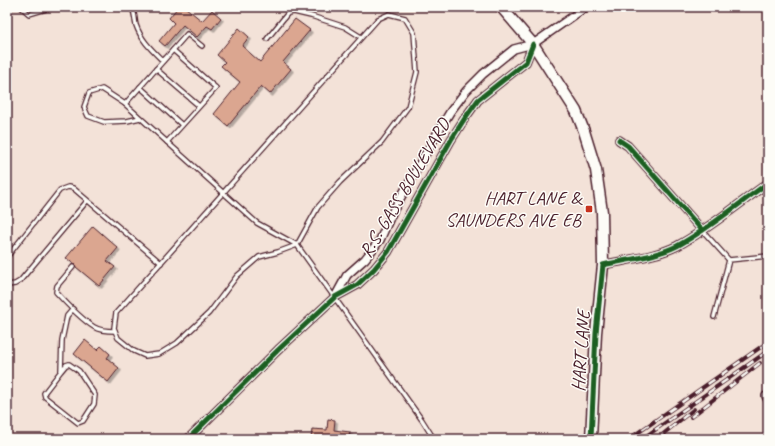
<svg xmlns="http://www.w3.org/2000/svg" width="775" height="446" font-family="Caveat,sans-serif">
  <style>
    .building { fill: #dba690; stroke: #4a1f2b; filter: url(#shadow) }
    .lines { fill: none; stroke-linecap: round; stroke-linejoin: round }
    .lane-casing { stroke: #4a1f2b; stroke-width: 6 }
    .street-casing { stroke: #4a1f2b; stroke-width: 10 }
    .secondary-casing { stroke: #4a1f2b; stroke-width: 13 }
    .lane { stroke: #fdfcf7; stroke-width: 3.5 }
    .street { stroke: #fdfcf7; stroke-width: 7 }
    .secondary { stroke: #fdfcf7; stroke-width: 10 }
    .rail-casing { stroke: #4a1f2b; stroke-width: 4 }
    .rail { stroke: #fdfcf7; stroke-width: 2.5; stroke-dasharray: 8; stroke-linecap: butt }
    .cycleway-casing { stroke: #fdfcf7; stroke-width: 8 }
    .cycleway { stroke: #1b5e20; stroke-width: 5 }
    .poi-dot { fill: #c8321e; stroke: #fdfcf7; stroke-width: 1.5 }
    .labels { text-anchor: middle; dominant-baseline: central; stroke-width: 3; stroke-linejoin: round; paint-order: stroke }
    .street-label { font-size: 19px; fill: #4a1f2b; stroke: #fdfcf7 }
    .poi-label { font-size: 19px; fill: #4a1f2b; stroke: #fdfcf7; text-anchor: end }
  </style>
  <defs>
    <filter id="shadow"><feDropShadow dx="2.5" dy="2.5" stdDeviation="0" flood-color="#0004"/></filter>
  </defs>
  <rect width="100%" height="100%" fill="#f3e2d8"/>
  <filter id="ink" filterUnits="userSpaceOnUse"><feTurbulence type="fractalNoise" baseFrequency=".025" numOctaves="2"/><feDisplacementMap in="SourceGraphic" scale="8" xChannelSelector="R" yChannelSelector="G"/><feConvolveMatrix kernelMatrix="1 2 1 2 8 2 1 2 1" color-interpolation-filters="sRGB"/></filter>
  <g filter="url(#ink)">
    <g class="building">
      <polygon points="178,7 185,7 202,21 212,10 221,18 212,29 207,26 197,37 183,25 165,46 159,41 174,23 169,18"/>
      <polygon points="295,19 310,30 283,62 291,69 270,94 261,86 228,126 214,114 240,82 221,66 225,62 217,55 239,28 249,37 242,46 260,62"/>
      <polygon points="93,226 118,248 107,261 115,267 99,286 76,267 75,265 66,258"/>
      <polygon points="85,340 97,350 101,346 110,354 107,358 119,368 108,382 74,354"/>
      <polygon points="328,419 335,420 334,430 350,432 349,439 311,439 312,429 327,430"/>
    </g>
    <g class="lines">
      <g class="lane-casing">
        <g id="lane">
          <polyline points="21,7 29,14 53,7"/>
          <path d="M131 7C136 14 134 18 136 25 141 40 152 50 163 61L164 59"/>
          <polygon points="389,14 405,18 414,33 417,72 408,107 382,142 340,182 318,207 297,245 278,252 259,257 237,276 209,313 177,343 159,354 145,356 134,351 118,338 114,328 116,313 378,19"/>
          <polyline points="267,39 288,13 294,12 311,16 345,27 361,37"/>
          <polygon points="173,50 216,88 167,142 125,104"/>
          <polyline points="173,50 187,34 202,46"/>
          <polyline points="156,69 199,106"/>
          <polyline points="140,87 182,125"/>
          <polyline points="125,104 102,89 89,93 84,107 88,116 104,122 127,121 140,118"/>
          <polyline points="167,142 257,223 297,245 422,420 434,439"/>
          <polyline points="702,230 729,260"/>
          <polyline points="7,257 60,190 68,187 73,188 161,263"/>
          <polyline points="729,260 768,256"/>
          <path d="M73 267 57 286 56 292C66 303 81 319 94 327 100 331 108 331 115 331"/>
          <polyline points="7,284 8,285 15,284 20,281 87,201"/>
          <polyline points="714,317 729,260"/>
          <polyline points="61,371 66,365 69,364 79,371 95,395 94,404 83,421 78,423 45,397 44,393 61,371 62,340 67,316 73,309"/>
        </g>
      </g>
      <g class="street-casing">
        <g id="street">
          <polyline points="619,140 628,146 702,230"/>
          <path d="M603 265C628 259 655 257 677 246 709 229 738 204 768 183"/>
          <polyline points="335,297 347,275 365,259 380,240 393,211 438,132 450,112 466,91 483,74 514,49 533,44 586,7"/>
          <polyline points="766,396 768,400"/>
          <polyline points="188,439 278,350 335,297 357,285 374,269 388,252 451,140 465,118 478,100 526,62 533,44"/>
        </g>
      </g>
      <g class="secondary-casing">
        <polyline id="secondary" points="501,7 533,44 576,111 584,131 596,170 602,212 603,265 596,333 591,439"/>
      </g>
      <use href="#lane" class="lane"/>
      <use href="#street" class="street"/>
      <use href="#secondary" class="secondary"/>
      <g class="rail-casing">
        <g id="rail">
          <polyline points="691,417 760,363"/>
          <polyline points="629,439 768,342"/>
          <polyline points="642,439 768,351"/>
          <polyline points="657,439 694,409"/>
        </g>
      </g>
      <use href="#rail" class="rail"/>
      <g class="cycleway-casing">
        <g id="cycleway">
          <polyline points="619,140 628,146 702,230"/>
          <polyline points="188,439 278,350 335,297 357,285 374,269 388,252 451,140 465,118 478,100 526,62 533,44"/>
          <path d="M591 439 596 333 603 265C628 259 655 257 677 246 709 229 738 204 768 183"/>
        </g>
      </g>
      <use href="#cycleway" class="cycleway"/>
    </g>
  </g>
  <rect class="poi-dot" x="585" y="205" width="8" height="8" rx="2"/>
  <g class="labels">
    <g class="street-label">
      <text transform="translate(405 188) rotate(-59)">R.S. GASS BOULEVARD</text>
      <text transform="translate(581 351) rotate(-86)">HART LANE</text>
    </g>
    <g class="poi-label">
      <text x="581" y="198">HART LANE &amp;<tspan x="581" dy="22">SAUNDERS AVE EB</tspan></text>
    </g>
  </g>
  <rect width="775" height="446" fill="none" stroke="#fdfcf7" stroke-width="24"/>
  <rect x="12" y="12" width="751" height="422" fill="none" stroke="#4a1f2b" stroke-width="1.5" filter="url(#ink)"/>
</svg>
